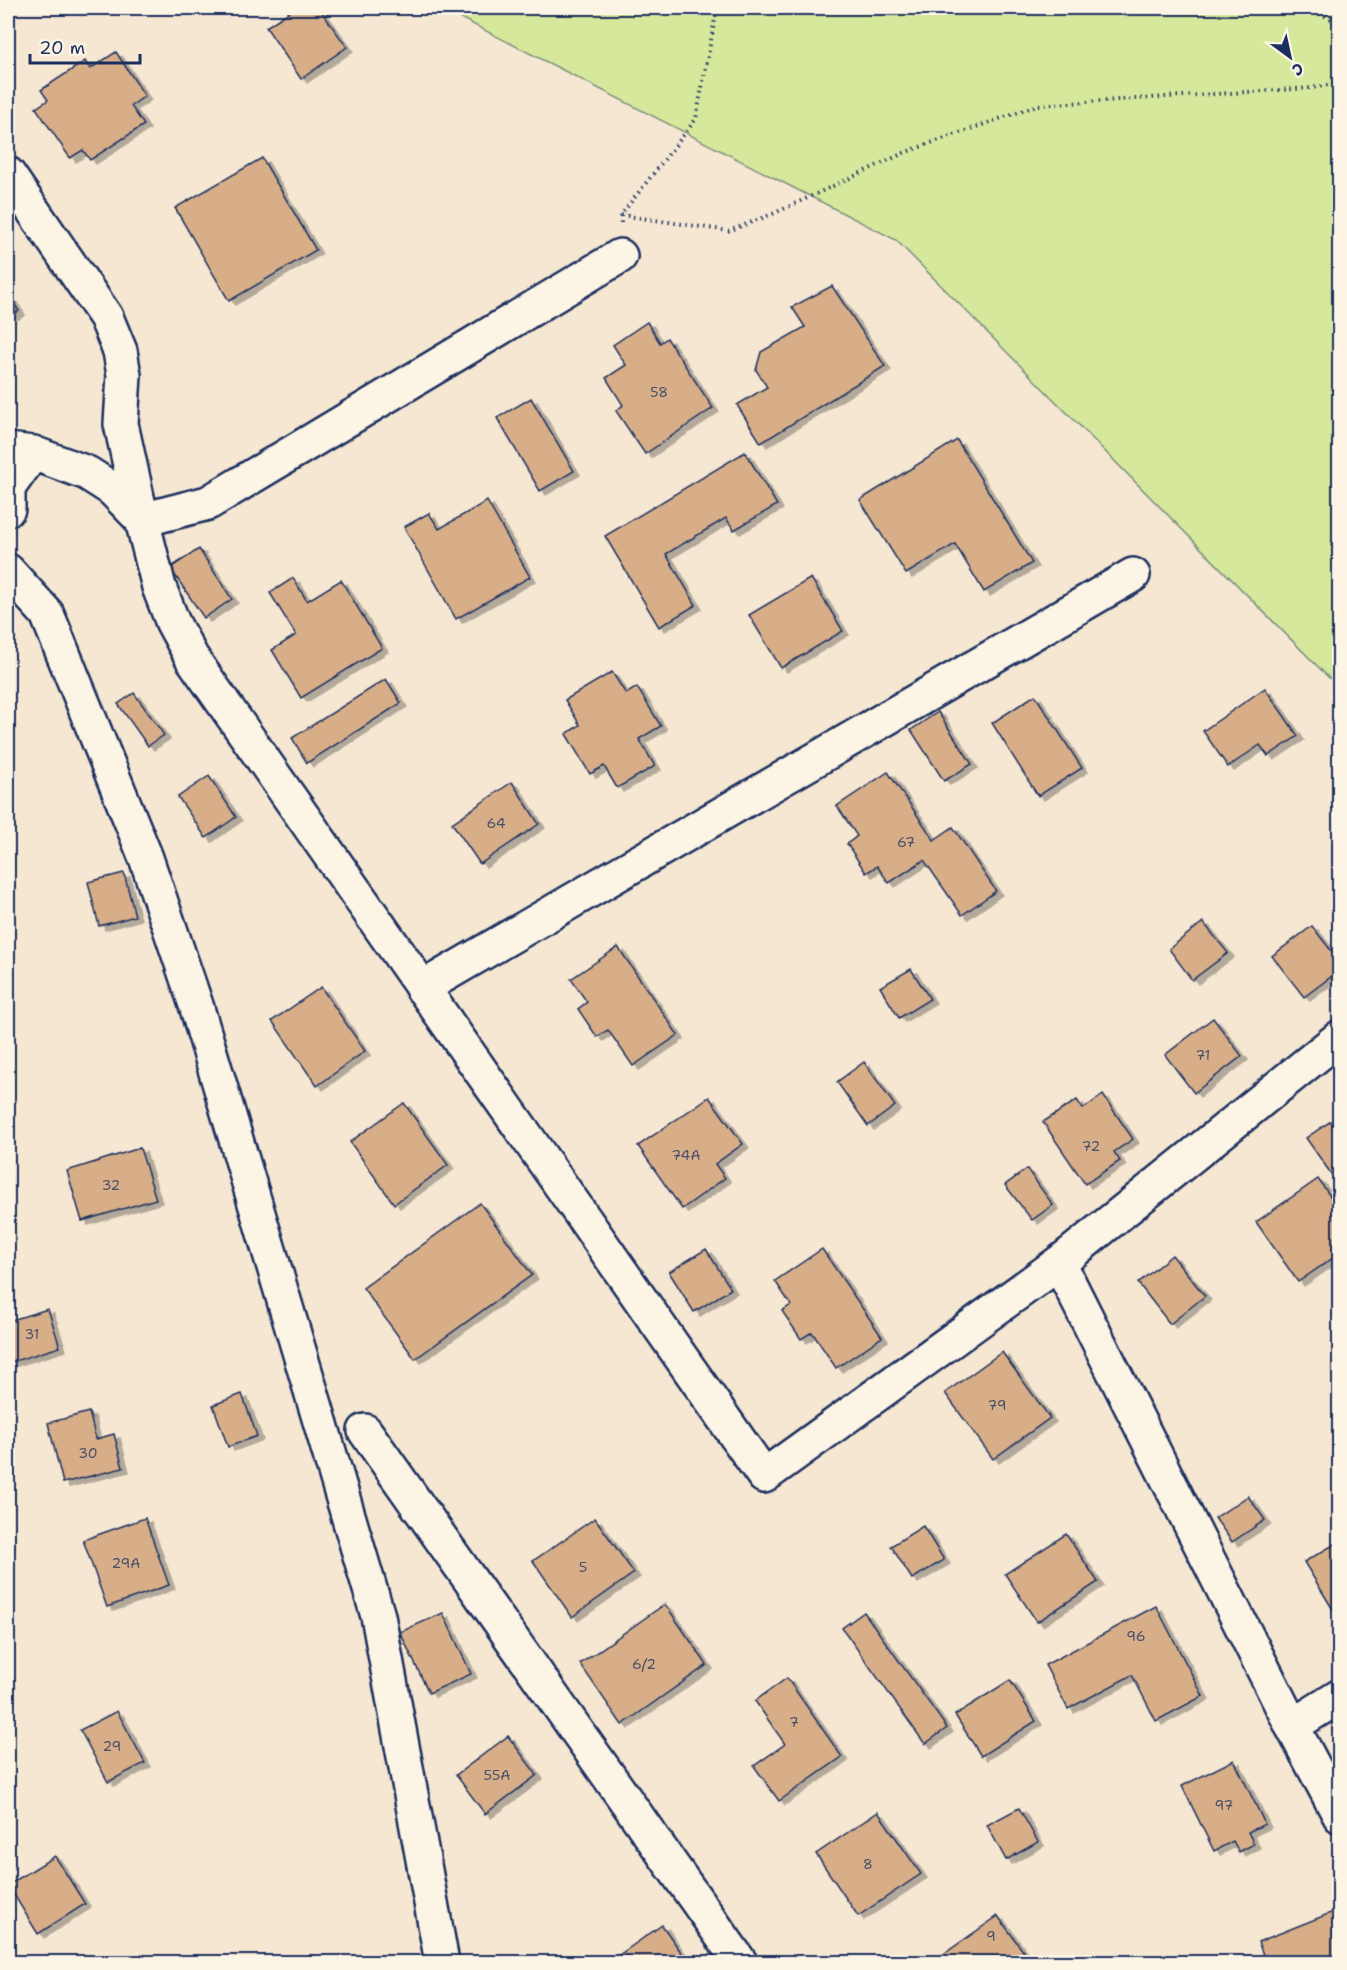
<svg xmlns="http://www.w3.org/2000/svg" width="1347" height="1970" font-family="'Shantell Sans',sans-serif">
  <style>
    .green { fill: #d6e89c; stroke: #788c7d; stroke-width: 1.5 }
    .building { fill: #d7ae88; stroke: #1b2f5e; stroke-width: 1.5; filter: url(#shadow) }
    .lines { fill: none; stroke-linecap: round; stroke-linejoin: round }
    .minor-casing { stroke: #1b2f5e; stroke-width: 38 }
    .path { stroke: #1b2f5e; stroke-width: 4; stroke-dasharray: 1.5 4.5; stroke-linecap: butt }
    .minor { stroke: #fcf5e5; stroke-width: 33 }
    .labels { text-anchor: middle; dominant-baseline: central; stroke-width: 4.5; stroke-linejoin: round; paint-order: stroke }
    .number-label { font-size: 14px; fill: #4a4f68 }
  </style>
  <defs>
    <filter id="shadow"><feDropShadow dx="6" dy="4" stdDeviation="0" flood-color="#0004"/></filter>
  </defs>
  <rect width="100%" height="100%" fill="#f5e7d2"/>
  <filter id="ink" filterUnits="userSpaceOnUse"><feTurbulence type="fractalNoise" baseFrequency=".0167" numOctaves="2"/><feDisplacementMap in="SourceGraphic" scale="12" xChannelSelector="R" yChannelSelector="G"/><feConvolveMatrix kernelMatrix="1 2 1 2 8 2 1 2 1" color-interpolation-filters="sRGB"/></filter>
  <g filter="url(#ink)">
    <polygon class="green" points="441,8 1339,8 1339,688 896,240"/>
    <g class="building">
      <polygon points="295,8 319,8 347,47 301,79 266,27"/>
      <polygon points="116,52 145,96 131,106 144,125 90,160 83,150 70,158 36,108 48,100 41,90 85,61 90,69"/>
      <polygon points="262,158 316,250 229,301 175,208"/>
      <polygon points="832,286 885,366 761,443 737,405 767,387 756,370 761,352 805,327 792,307"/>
      <polygon points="8,294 19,311 8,318"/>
      <polygon points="647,322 660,343 667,338 713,408 645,454 616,411 623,405 606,378 626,365 613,345"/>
      <polygon points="531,398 574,471 540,491 497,418"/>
      <polygon points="957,440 1032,563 984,592 955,544 906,574 860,500"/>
      <polygon points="745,452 777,505 734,530 726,518 666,554 696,605 659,627 605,536"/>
      <polygon points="487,501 530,577 456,619 404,527 429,513 439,529"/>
      <polygon points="199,549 232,599 204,618 170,568"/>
      <polygon points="293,578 307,601 341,580 382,648 301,698 272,650 296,635 270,593"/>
      <polygon points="811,578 843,631 781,668 749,615"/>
      <polygon points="612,672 626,694 637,687 661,726 639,739 655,766 617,788 604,766 590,774 566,734 580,725 565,700"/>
      <polygon points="386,679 401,703 307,763 292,738"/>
      <polygon points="1265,688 1298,736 1268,756 1260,745 1228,767 1203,731"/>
      <polygon points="134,693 164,735 148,746 118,704"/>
      <polygon points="1035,695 1082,768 1038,796 992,723"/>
      <polygon points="938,712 972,764 944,781 911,730"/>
      <polygon points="888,772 934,840 953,827 996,891 962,915 924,860 889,883 877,866 866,873 847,844 857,836 837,806"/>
      <polygon points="209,776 236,817 206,838 178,797"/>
      <polygon points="512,782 539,824 480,864 452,823"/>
      <polygon points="124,873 135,916 99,926 88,882"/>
      <polygon points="1203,922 1228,953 1192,980 1169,949"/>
      <polygon points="1312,926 1340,962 1340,970 1304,997 1272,956"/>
      <polygon points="618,947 678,1035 633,1066 608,1030 597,1037 578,1009 587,1002 571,979"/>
      <polygon points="911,969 930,999 899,1018 880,987"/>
      <polygon points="321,987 365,1051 317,1086 272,1021"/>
      <polygon points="1213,1018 1242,1056 1194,1093 1165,1055"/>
      <polygon points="864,1062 895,1106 868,1126 837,1082"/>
      <polygon points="1103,1095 1133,1139 1114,1152 1120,1161 1085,1184 1043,1122 1077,1100 1083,1109"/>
      <polygon points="709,1097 743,1144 715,1164 725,1178 682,1209 638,1146"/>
      <polygon points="404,1103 448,1165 394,1204 350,1142"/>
      <polygon points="1340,1115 1340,1175 1334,1178 1306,1138"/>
      <polygon points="140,1148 156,1199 82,1221 67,1171"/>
      <polygon points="1027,1169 1053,1205 1032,1220 1005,1185"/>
      <polygon points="1318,1179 1340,1210 1340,1253 1298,1282 1256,1222"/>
      <polygon points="480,1203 532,1275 415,1359 363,1288"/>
      <polygon points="706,1249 731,1289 694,1312 669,1272"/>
      <polygon points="822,1249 882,1337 836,1368 812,1332 801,1339 782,1311 791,1305 775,1281"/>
      <polygon points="1172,1255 1205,1296 1170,1324 1138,1283"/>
      <polygon points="48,1309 60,1347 8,1363 8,1321"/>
      <polygon points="1002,1352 1050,1418 993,1459 945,1393"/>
      <polygon points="242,1394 257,1436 228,1447 213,1405"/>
      <polygon points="89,1412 96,1439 114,1434 123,1468 63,1483 48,1423"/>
      <polygon points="1248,1496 1265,1520 1232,1542 1215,1518"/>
      <polygon points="145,1518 169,1585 107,1607 83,1540"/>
      <polygon points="595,1518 634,1573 572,1617 533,1561"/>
      <polygon points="923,1526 944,1560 912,1579 891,1546"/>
      <polygon points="1066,1534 1098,1582 1037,1622 1005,1574"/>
      <polygon points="1340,1541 1340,1621 1304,1562"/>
      <polygon points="665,1604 707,1665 622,1725 580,1664"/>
      <polygon points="1156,1606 1203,1696 1156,1721 1132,1675 1068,1709 1045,1665"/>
      <polygon points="864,1612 947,1728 925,1744 842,1628"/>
      <polygon points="443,1613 471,1674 429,1693 400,1632"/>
      <polygon points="787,1678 842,1757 779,1801 754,1766 785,1744 755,1701"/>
      <polygon points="1010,1680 1036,1721 981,1756 955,1715"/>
      <polygon points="117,1711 145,1763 108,1782 80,1730"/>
      <polygon points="508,1736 537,1775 485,1814 456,1775"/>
      <polygon points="1234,1760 1265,1824 1248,1832 1254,1844 1239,1852 1233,1841 1214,1851 1182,1786"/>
      <polygon points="1019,1808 1038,1842 1006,1860 987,1825"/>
      <polygon points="878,1812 921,1874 858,1916 816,1854"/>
      <polygon points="55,1856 85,1904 38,1934 8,1885"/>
      <polygon points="1338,1910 1340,1962 1266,1962 1258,1942"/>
      <polygon points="998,1916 1028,1958 1022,1962 946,1962 941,1956"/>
      <polygon points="662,1925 688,1962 609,1962"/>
    </g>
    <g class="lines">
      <g class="minor-casing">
        <g id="minor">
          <polyline points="8,174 106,317 120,351 124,375 121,424 142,520 208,503 620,256"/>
          <polyline points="8,450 33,453 87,473 112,489 142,520 159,587 173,623 192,658 764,1476 1059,1263 1340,1037"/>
          <polyline points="8,509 8,488 33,453"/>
          <polyline points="8,571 47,614 146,858 196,1005 378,1616 442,1962"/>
          <polyline points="422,988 1133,575"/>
          <polyline points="1059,1263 1292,1726 1340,1816"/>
          <polyline points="365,1431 740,1962"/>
          <polyline points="1292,1726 1340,1696"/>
        </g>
      </g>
      <g class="path">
        <polyline points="1308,8 1340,23"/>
        <polyline points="621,215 729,231 775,213 906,152 1038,105 1311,88 1340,83"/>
        <polyline points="621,223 621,215 696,119 717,8"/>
      </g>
      <use href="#minor" class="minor"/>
    </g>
  </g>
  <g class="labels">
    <g class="number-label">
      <text x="659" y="392">58</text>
      <text x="496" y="823">64</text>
      <text x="906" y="842">67</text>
      <text x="1203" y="1055">71</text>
      <text x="1091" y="1146">72</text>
      <text x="686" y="1155">74А</text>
      <text x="111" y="1185">32</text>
      <text x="32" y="1334">31</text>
      <text x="997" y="1405">79</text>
      <text x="88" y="1453">30</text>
      <text x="126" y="1563">29А</text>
      <text x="583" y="1567">5</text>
      <text x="1136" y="1636">96</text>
      <text x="644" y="1664">6/2</text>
      <text x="794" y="1722">7</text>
      <text x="112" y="1746">29</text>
      <text x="497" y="1775">55А</text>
      <text x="1224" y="1805">97</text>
      <text x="868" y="1864">8</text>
      <text x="991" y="1936">9</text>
    </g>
  </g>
  <rect width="1347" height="1970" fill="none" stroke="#fcf5e5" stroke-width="30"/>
  <rect x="15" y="15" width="1317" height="1940" fill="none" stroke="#1b2f5e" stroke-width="2" filter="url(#ink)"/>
  <g transform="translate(1290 57) rotate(147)" stroke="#fcf5e5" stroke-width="4.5" paint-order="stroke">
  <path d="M0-4.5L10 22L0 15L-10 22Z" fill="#1b2f5e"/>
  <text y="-9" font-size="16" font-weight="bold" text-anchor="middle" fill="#1b2f5e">С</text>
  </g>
  <path d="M30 54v9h110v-9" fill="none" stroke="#1b2f5e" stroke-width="3"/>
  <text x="39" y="54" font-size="18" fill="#1b2f5e" stroke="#fcf5e5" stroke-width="4.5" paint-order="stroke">20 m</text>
</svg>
